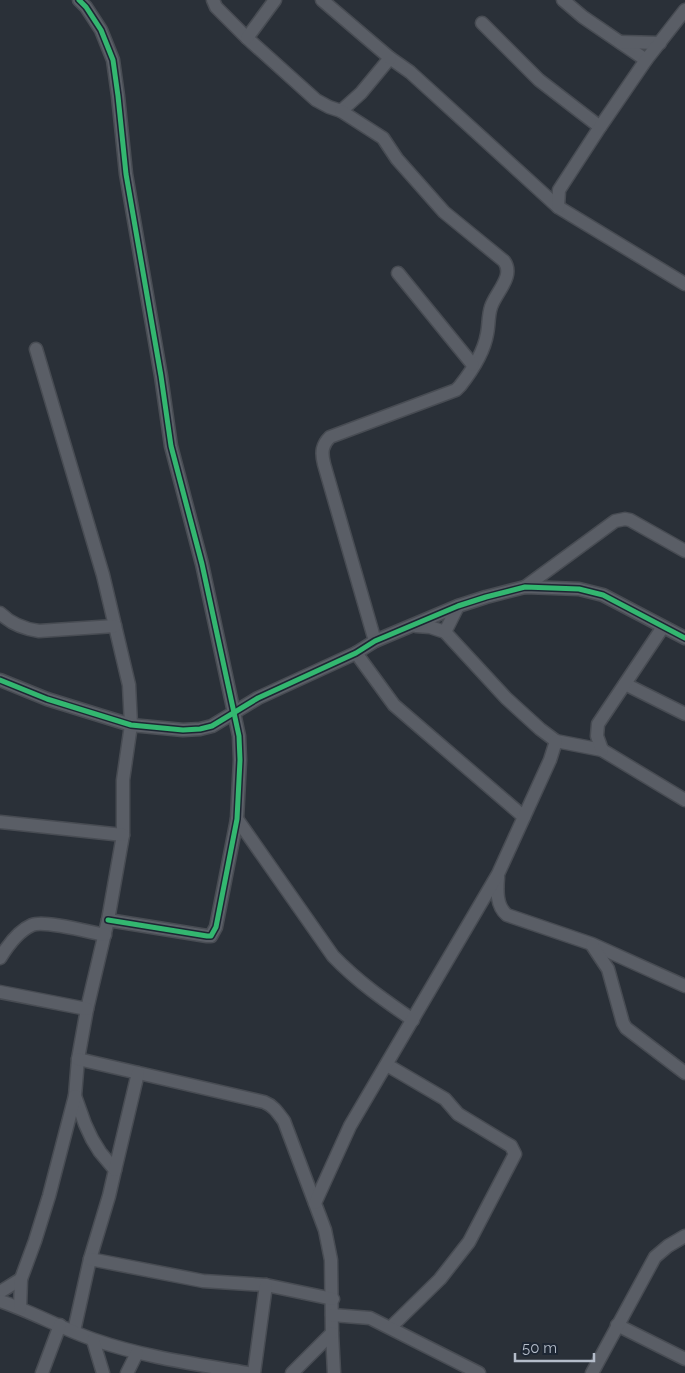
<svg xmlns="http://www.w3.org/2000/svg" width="685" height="1373" font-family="Raleway,sans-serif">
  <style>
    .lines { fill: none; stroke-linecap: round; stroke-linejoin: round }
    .minor-casing { stroke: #484c53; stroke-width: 15 }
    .minor { stroke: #5a5e66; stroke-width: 12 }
    .cycleway-casing { stroke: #1d2633; stroke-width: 8 }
    .cycleway { stroke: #33b770; stroke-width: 5 }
  </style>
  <rect width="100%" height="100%" fill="#2a3038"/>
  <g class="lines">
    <g class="minor-casing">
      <g id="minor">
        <polyline points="79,0 86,7 101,30 113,60 118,96 126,174 161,376 171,446 202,564 239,736 240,760 237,819 216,927 211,936 207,936 108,920"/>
        <polyline points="213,0 216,7 247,38 316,100 329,107 341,111 361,93 390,58 410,72 558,207 685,284"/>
        <polyline points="322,0 390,58"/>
        <polyline points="563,0 583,17 646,60"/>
        <polyline points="482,23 539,80 600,127"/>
        <polyline points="247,38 275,0"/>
        <polyline points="620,42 660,43"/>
        <path d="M341 111 383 138 397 159 444 212 504 261C515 276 496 292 491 307 488 316 489 325 487 334 484 352 471 372 460 386L456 390 330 437C322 445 321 452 324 464L375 641"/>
        <polyline points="558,207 559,190 600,127 646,60 685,10"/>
        <polyline points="398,273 473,365"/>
        <polyline points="36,349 103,575 129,685 131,725 123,780 123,835 108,920 87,1009 78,1059 75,1096 85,1124 92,1139 100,1152 115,1170 109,1196 90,1259 74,1331"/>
        <polyline points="525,587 615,521 625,519 630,520 685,551"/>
        <path d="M0 613C11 624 24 629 39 631L115 626"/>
        <polyline points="416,626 430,627 445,632 506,698 540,729 556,741 602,750 685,800"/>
        <polyline points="445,632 458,606"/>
        <polyline points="356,653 394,705 524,817"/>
        <polyline points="0,680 47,699 131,725 183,730 200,729 212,726 258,698 356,653 375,641 458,606 486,597 525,587 579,589 603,595 685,638"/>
        <polyline points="625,684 685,714"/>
        <polyline points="602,750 597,736 598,724 663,627"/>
        <path d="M237 819 333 956C358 982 384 1000 413 1020"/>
        <polyline points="0,822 123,835"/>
        <path d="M498 877C497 890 496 906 507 915L592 944 685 986"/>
        <polyline points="592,945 608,969 623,1023 626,1028 685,1073"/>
        <path d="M0 958C8 945 18 931 32 925 45 920 89 932 105 935"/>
        <polyline points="0,992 87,1009"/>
        <path d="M78 1059 264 1102C274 1106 278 1113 284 1121L325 1230 331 1260 332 1333 334 1373"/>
        <polyline points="387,1065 445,1099 458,1114 511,1146 515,1154 469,1242 440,1279 391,1327"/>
        <polyline points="115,1170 138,1073"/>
        <polyline points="315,1203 350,1126 498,874 550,760 556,741"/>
        <polyline points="90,1259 203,1281 266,1285 333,1299"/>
        <polyline points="0,1292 21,1279"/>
        <path d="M0 1301C33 1312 62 1329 95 1340 144 1357 196 1364 247 1373"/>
        <polyline points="20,1308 21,1279 35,1241 49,1196 75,1096"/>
        <polyline points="332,1315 370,1318 479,1373"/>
        <polyline points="617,1325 685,1359"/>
        <polyline points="93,1340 103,1373"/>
        <polyline points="42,1373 60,1325"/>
        <polyline points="127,1373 137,1353"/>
        <polyline points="254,1373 266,1285"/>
        <polyline points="292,1373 332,1333"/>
        <polyline points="592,1373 655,1257 668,1246 685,1236"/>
      </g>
    </g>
    <use href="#minor" class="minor"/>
    <g class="cycleway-casing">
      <g id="cycleway">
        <polyline points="79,0 86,7 101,30 113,60 118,96 126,174 161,376 171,446 202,564 239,736 240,760 237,819 216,927 211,936 207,936 108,920"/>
        <polyline points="0,680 47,699 131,725 183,730 200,729 212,726 258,698 356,653 375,641 458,606 486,597 525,587 579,589 603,595 685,638"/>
      </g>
    </g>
    <use href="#cycleway" class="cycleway"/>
  </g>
  <path d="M515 1353v8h79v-8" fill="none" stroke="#b4bcc9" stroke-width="2.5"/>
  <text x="522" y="1353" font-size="15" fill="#b4bcc9" stroke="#1d2633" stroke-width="4" paint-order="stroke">50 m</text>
</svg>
